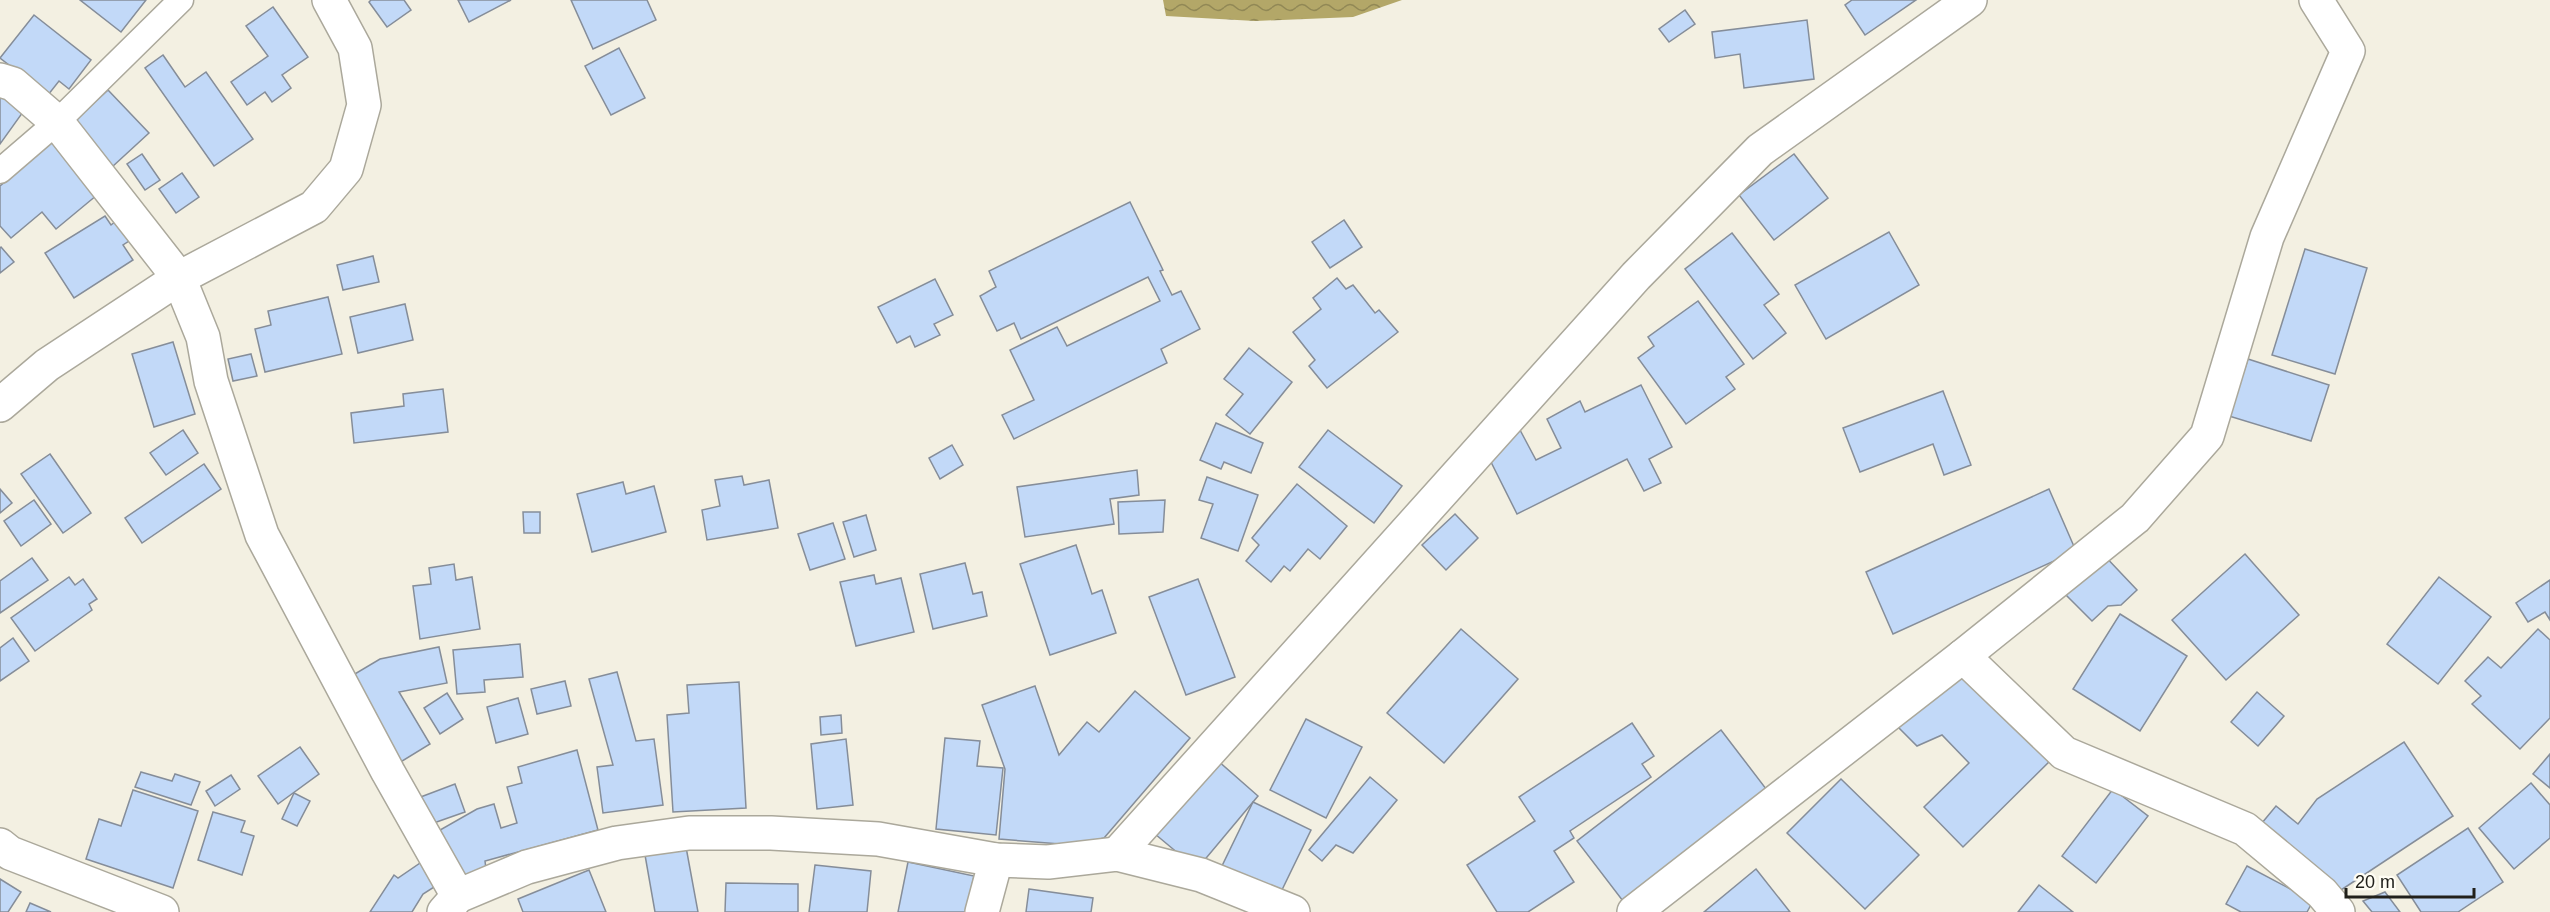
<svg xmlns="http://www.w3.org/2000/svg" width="2550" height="912" font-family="Arial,sans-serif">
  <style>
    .water { fill: url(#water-waves) }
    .building { fill: #c2d9f8; stroke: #858d99; stroke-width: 1.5 }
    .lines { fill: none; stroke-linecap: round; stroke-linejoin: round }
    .lane-casing { stroke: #aba89b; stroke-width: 27 }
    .street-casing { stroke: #aba89b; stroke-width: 36 }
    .lane { stroke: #fff; stroke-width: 24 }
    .street { stroke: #fff; stroke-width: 33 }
  </style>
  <defs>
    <pattern id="water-waves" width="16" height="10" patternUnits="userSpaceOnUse" patternTransform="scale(1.5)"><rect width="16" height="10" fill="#b3a768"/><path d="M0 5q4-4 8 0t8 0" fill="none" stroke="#918855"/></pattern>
  </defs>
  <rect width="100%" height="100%" fill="#f3f0e2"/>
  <polygon class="water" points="1163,0 1402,0 1353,17 1255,21 1166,16"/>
  <g class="building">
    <polygon points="80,0 146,0 121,32"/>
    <polygon points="371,0 404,0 411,10 387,27 369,2"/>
    <polygon points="458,0 511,0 469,22"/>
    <polygon points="571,0 647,0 656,20 593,49"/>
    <polygon points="1852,0 1916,0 1865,35 1845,5"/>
    <polygon points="273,7 308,57 282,75 291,88 272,102 265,92 247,105 231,82 268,56 246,26"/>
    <polygon points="1685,10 1695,24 1669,42 1659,29"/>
    <polygon points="34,15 91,60 69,89 59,81 48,95 0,58"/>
    <polygon points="1807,20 1814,79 1744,88 1740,54 1715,58 1712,32"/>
    <polygon points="619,48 645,98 611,115 585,66"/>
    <polygon points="163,55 185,87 206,72 253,139 214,166 145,68"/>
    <polygon points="108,90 149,133 112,167 71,124"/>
    <polygon points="0,95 23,112 0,144"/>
    <polygon points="52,142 97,195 56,229 42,212 11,238 0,226 0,186"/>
    <polygon points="142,154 160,180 145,190 127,164"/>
    <polygon points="1794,154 1828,198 1774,240 1739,195"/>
    <polygon points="182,173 199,197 176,213 159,189"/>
    <polygon points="1130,202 1163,270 1160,271 1172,295 1181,291 1200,329 1161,349 1167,363 1014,439 1002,415 1034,400 1010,350 1057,327 1067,346 1160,301 1148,277 1021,339 1014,323 997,331 980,296 996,287 989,271"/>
    <polygon points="105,216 111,225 116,221 129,241 123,245 133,260 74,298 45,253"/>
    <polygon points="1344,220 1362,247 1330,268 1312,242"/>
    <polygon points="1889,232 1919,285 1826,339 1795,285"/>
    <polygon points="1732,233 1779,294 1764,305 1786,333 1753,359 1685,269"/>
    <polygon points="1,247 14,262 0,273 0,248"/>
    <polygon points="2305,249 2367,268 2335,374 2272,355"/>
    <polygon points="373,256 379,282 343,290 337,265"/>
    <polygon points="1337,278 1346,289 1353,285 1375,313 1379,310 1398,332 1327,388 1309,366 1315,360 1293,332 1321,309 1313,298"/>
    <polygon points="935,279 953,315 934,324 940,335 915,347 910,336 897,343 878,307"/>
    <polygon points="328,297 342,354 265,372 255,329 271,325 268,311"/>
    <polygon points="1698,301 1744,364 1726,377 1735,389 1686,424 1638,358 1654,346 1648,337"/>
    <polygon points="405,304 413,340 358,353 350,317"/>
    <polygon points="173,342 195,414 154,427 132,354"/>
    <polygon points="1249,348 1292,382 1250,434 1226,415 1243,394 1224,379"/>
    <polygon points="251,354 257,376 233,381 228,359"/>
    <polygon points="2248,359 2329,385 2311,441 2229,416"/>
    <polygon points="1641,385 1672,447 1649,459 1661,483 1644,491 1627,459 1517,514 1484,448 1520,430 1536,460 1561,448 1547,419 1580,401 1585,412"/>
    <polygon points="443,389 448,432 354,443 351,413 404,406 403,394"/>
    <polygon points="1943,391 1971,465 1944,475 1933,444 1860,472 1843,428"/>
    <polygon points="1216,423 1263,443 1251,473 1224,462 1221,469 1200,460"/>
    <polygon points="183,430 198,453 166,475 150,453"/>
    <polygon points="1328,430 1402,486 1374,523 1299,467"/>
    <polygon points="952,445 963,465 940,479 929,458"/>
    <polygon points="50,454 91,513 63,533 21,474"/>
    <polygon points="204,464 221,489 142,543 125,518"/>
    <polygon points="1137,470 1139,495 1110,499 1114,524 1025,537 1017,487"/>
    <polygon points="742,476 744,485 769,480 778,528 707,540 702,510 720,506 715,480"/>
    <polygon points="1207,477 1258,495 1238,551 1201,538 1213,504 1199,500"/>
    <polygon points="623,482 626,494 654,486 666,532 592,552 577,494"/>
    <polygon points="1297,484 1347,526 1320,559 1308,549 1290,571 1284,566 1271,582 1246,561 1259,545 1252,538"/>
    <polygon points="0,489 12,503 0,513"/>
    <polygon points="2049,489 2076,551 1893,634 1866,572"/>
    <polygon points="34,500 51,524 21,546 4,521"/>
    <polygon points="1165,500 1163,532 1119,534 1118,502"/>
    <polygon points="523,512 540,512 540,533 524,533"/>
    <polygon points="1455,514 1478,538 1446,570 1422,545"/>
    <polygon points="866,515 876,550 854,557 843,522"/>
    <polygon points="833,523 845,559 810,570 798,534"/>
    <polygon points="1076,545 1092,594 1102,590 1116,633 1050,655 1020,564"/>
    <polygon points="2101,552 2137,590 2121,605 2108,606 2092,621 2061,590"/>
    <polygon points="2245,554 2299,615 2226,680 2172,620"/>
    <polygon points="32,558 48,580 0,613 0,581"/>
    <polygon points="965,563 973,594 982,592 987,616 933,629 920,574"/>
    <polygon points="454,564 456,580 472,577 480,629 420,639 413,586 431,584 429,568"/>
    <polygon points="874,575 876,584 901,578 914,632 856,646 840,582"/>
    <polygon points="69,577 75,585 83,579 97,599 89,604 92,610 35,651 11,618"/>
    <polygon points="2439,577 2491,617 2438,684 2387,644"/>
    <polygon points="1198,579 1235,677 1186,695 1149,597"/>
    <polygon points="2550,580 2550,620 2545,612 2528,622 2516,603"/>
    <polygon points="2120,614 2187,656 2140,731 2073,689"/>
    <polygon points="1461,629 1518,679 1444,763 1387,713"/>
    <polygon points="2538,629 2550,640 2550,718 2520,749 2472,704 2481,696 2465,681 2488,657 2501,668"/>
    <polygon points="13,638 29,661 0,681 0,648"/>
    <polygon points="520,644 523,677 484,680 485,692 457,694 453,650"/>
    <polygon points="439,647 447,683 399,692 430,744 399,763 348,678 380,659"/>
    <polygon points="1955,666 2056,755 1963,847 1924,807 1969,763 1942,735 1917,746 1895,724"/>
    <polygon points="617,672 636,741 654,739 663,805 603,813 597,767 613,765 589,679"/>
    <polygon points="565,681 571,706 537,714 531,689"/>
    <polygon points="739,682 746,808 673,812 667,715 689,713 687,685"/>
    <polygon points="1035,686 1059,755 1087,722 1099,732 1135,691 1190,738 1104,838 1073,845 999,839 1005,769 982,705"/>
    <polygon points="2257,692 2284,716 2258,746 2231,722"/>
    <polygon points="447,693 463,719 440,734 424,708"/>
    <polygon points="518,698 528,734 496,743 487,707"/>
    <polygon points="841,715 842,733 821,735 820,717"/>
    <polygon points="1306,719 1362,747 1326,818 1270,790"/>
    <polygon points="1632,723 1654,756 1642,764 1651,777 1570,831 1574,838 1554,851 1574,882 1528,912 1497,912 1467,865 1535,821 1519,797"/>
    <polygon points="1721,730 1770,794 1626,905 1577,841"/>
    <polygon points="945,738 980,741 977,766 1003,768 996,835 936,829"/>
    <polygon points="846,739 853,805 817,809 811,744"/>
    <polygon points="2404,742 2453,816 2338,892 2257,829 2276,806 2298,824 2317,799"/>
    <polygon points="300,747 319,774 278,804 258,776"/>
    <polygon points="577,750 598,830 485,861 486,869 457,877 433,834 477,809 494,804 501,828 517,823 507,787 522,783 518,767"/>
    <polygon points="2550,754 2550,788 2533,774"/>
    <polygon points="1217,760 1258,796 1197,869 1155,834"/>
    <polygon points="141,772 172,781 175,774 200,782 191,805 135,787"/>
    <polygon points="231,775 240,789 215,806 206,791"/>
    <polygon points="1370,777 1397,800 1353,853 1336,845 1322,861 1309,850"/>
    <polygon points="1841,779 1919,855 1865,909 1787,833"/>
    <polygon points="2531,783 2550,805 2550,838 2514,869 2479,828"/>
    <polygon points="455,784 465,812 428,825 418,798"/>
    <polygon points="2113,789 2148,816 2096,883 2062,856"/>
    <polygon points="133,790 198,811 173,888 86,859 99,819 121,826"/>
    <polygon points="294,793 310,801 297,826 282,819"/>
    <polygon points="1253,802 1311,830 1279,896 1221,868"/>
    <polygon points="213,812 245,821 241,832 254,836 242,875 198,860"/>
    <polygon points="2468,828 2503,882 2458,912 2421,912 2397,875"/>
    <polygon points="686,847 698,912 655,912 645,855"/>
    <polygon points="426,859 442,882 423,894 412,912 370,912 394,875 398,878"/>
    <polygon points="908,862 974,876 966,912 898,912"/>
    <polygon points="815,865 871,871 867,912 809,912"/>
    <polygon points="2247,866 2313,901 2307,912 2241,912 2226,904"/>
    <polygon points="1756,869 1790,912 1704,912"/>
    <polygon points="589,870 606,912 523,912 518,899"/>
    <polygon points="0,879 21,892 8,912 0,912"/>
    <polygon points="726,883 798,884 798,912 725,912"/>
    <polygon points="2039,885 2073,912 2018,912"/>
    <polygon points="1029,889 1093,898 1091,912 1026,912"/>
    <polygon points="2385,892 2400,912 2372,912 2363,901"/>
    <polygon points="30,903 51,912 26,912"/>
  </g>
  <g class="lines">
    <g class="lane-casing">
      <polyline id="lane" points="0,171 57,122 181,0"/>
    </g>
    <g class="street-casing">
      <g id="street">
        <polyline points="0,80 13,84 57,122 179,278 203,337 211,381 262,535 388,772 458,896"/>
        <polyline points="0,405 47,365 179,278 314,207 346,169 364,105 355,48 329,0"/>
        <polyline points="1963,656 2064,753 2245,829 2322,893 2338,912"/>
        <polyline points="0,845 10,853 162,912"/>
        <polyline points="1117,854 1636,276 1760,150 1970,0"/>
        <polyline points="444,912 458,896 527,867 617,843 689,833 771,833 878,839 996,860 1048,862 1117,854 1201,875 1293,912"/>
        <polyline points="982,912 996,860"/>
        <polyline points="1634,912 1963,656 2135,518 2207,436 2267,237 2348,51 2316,0"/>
      </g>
    </g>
    <use href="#lane" class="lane"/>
    <use href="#street" class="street"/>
  </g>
  <path d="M2346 888v9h128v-9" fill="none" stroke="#21201b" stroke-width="3"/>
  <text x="2355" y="888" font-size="18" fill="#21201b" stroke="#fffdf4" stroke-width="4.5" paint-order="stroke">20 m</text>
</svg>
